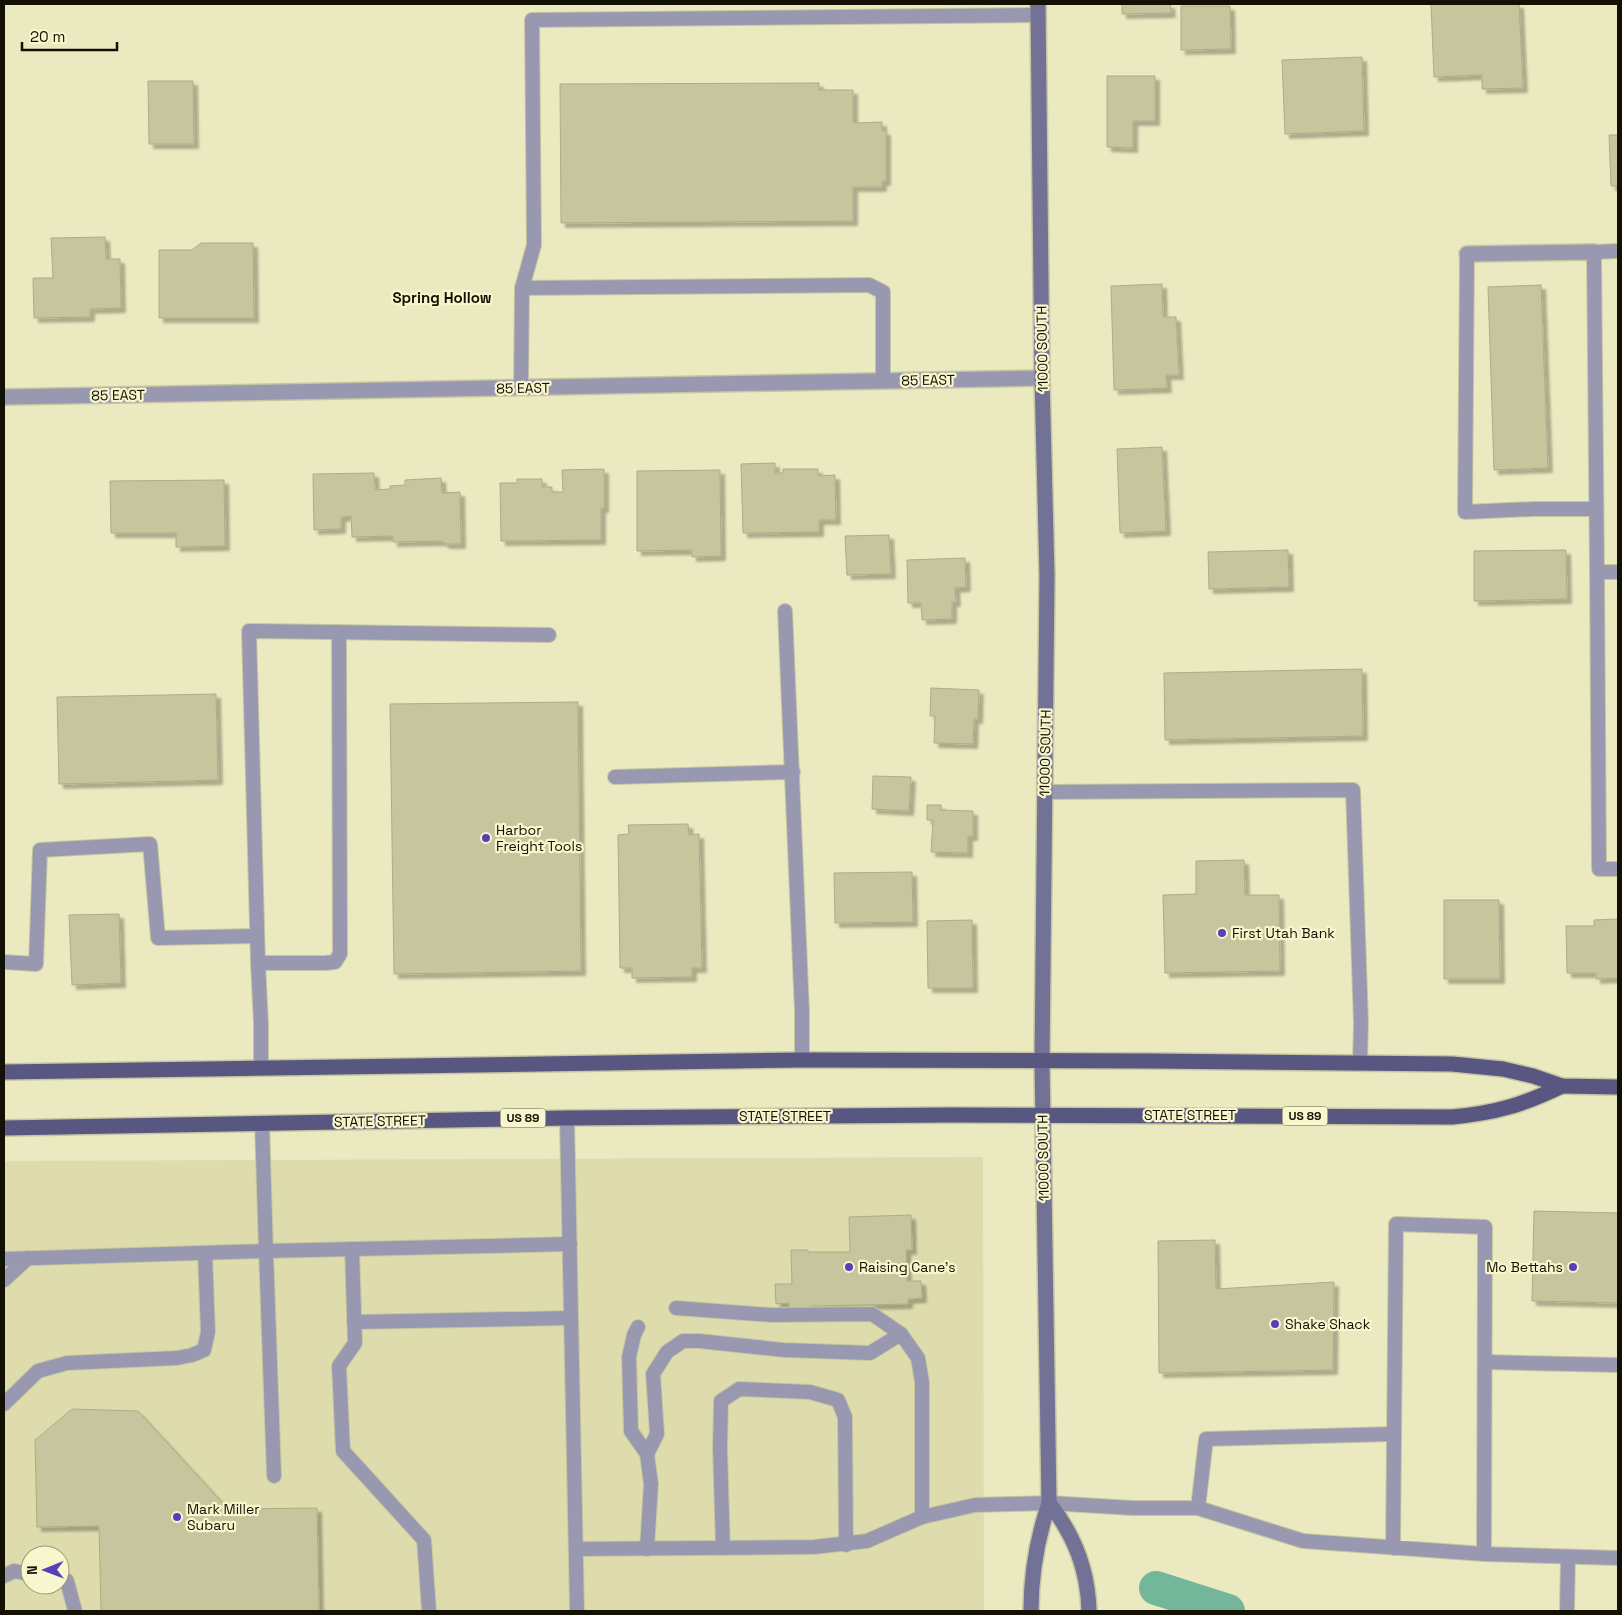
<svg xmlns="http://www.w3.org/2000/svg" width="1622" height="1615" font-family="'Space Grotesk',sans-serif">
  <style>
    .built { fill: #dedcac; fill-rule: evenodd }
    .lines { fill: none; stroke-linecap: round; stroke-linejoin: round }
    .canal { stroke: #73b699; stroke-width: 34 }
    .building { fill: #c7c59d; stroke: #aeac85; filter: url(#shadow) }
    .lane-casing { stroke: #c8c6a1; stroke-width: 16 }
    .street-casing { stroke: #c8c6a1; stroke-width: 18 }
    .secondary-casing { stroke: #c8c6a1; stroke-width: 18 }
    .primary-casing { stroke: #c8c6a1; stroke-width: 18 }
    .lane { stroke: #9898b1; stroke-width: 14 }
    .street { stroke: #9898b1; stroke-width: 15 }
    .secondary { stroke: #727296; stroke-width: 15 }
    .primary { stroke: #585782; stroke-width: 15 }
    .poi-dot { fill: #5540b8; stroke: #f8f6cc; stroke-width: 2 }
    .labels { text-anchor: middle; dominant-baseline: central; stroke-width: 4.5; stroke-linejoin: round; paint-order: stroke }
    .shield { fill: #f8f6cc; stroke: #575640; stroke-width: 1 }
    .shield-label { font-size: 12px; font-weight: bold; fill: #121104 }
    .street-label { font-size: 14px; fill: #121104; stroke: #f8f6cc }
    .poi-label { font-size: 14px; fill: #121104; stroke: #f8f6cc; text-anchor: start }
    .neighbourhood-label { font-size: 15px; font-weight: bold; fill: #121104; stroke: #f8f6cc }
  </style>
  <defs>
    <filter id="shadow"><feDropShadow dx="4.5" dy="4.5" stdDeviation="1" flood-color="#0004"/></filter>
  </defs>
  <rect width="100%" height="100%" fill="#ebe9bf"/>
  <path class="built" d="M983 1157 984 1611H4V1161ZM30 1555H60V1585H30Z"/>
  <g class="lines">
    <polyline class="canal" points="1156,1588 1228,1611"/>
  </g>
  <g class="building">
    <polygon points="1122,4 1170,4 1171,13 1122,14"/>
    <polygon points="1431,4 1519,4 1523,88 1482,89 1482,75 1434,77"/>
    <polygon points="1181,6 1230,6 1231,49 1181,50"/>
    <polygon points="1362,57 1364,131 1285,134 1282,60"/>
    <polygon points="1107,76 1155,76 1155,121 1133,121 1133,148 1107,147"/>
    <polygon points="148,81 193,81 194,144 149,144"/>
    <polygon points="819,83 819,90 853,90 853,123 882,122 882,131 886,131 886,181 882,181 882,187 853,187 853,221 561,223 560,84"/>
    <polygon points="1609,135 1618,135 1618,186 1611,186"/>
    <polygon points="105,237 106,259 120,259 121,308 90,309 90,317 34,318 33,278 53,278 51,238"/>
    <polygon points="201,243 253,243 254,318 159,318 159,250 192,250"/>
    <polygon points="1162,284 1163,317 1176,317 1179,375 1166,375 1167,388 1114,390 1111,286"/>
    <polygon points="1541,285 1548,468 1494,470 1488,287"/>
    <polygon points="1162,447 1166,531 1120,533 1117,449"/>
    <polygon points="775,463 775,473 783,473 783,469 818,469 818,476 835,475 836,520 819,520 819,532 743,533 741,464"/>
    <polygon points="604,469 604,508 601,508 601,540 501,541 500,483 517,483 517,479 542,479 542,487 552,487 552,492 563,492 562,470"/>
    <polygon points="720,470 721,556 692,557 692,550 637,551 637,471"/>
    <polygon points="374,473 375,490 390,489 390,486 405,485 405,480 441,478 442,493 460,492 461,544 446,544 441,541 393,542 393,536 352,537 351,516 341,517 341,529 314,530 313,474"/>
    <polygon points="224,480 225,546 176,547 176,533 111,533 110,481"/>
    <polygon points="889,535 891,574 847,575 845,536"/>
    <polygon points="1288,550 1289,587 1209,589 1208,552"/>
    <polygon points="1566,550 1567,599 1474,601 1474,551"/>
    <polygon points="965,558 966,587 955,588 956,602 952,602 952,619 922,620 921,603 908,603 907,560"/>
    <polygon points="1362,669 1363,736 1165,740 1164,673"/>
    <polygon points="931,688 979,690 978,719 974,719 973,744 934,743 935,716 930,716"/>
    <polygon points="216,694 218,780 59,784 57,697"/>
    <polygon points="578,702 581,971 394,974 390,704"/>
    <polygon points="873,776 911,777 909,811 872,809"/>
    <polygon points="927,805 941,805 941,810 973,811 973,836 968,836 968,853 931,852 933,820 927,820"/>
    <polygon points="688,824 689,835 699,834 702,968 692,968 692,977 632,978 632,968 620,968 618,835 629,834 628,825"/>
    <polygon points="1244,860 1245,895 1279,895 1280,971 1165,973 1163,895 1196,894 1196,861"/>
    <polygon points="912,872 913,922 835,923 834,873"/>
    <polygon points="1444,900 1499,900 1500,979 1444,979"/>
    <polygon points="119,914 121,983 72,985 69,915"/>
    <polygon points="1618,919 1618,978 1596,979 1596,973 1567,973 1566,926 1594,926 1594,920"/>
    <polygon points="972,920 973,988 928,988 927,921"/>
    <polygon points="1534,1211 1618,1213 1618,1303 1532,1301"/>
    <polygon points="911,1215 912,1250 906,1250 907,1281 921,1281 922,1298 908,1299 908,1304 811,1306 811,1309 790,1310 789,1303 776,1304 775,1284 792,1284 791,1250 808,1250 808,1252 850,1252 849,1217"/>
    <polygon points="1215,1240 1216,1289 1334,1282 1333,1370 1159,1373 1158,1241"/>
    <polygon points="72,1409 138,1411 228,1509 317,1508 319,1611 101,1611 99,1526 37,1527 35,1440"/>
  </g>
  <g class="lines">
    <g class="lane-casing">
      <g id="lane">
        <polyline points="1618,251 1594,252 1597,572 1618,572"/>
        <polyline points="1467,254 1465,512 1533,509 1596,509"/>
        <polyline points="522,288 869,285 883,292 883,381"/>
        <polyline points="521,388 522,288 534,245 532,20 1038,15"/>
        <polyline points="1597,572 1599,869 1618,869"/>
        <polyline points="785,611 802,1012 802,1060"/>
        <polyline points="615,777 793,772"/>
        <polyline points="1045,792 1353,790 1361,1023 1360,1063"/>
        <polyline points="4,962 36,964 40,850 150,844 158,938 257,936"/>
        <polyline points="258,963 325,963 335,962 340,954 339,632"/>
        <polyline points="261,1068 261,1024 258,963 249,631 549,635"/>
        <polyline points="567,1118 577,1611"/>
        <polyline points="352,1249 355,1343 339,1366 343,1451 424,1540 429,1611"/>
        <polyline points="4,1259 266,1251 262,1123"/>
        <polyline points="4,1280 28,1258"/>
        <polyline points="676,1308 772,1315 872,1314 901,1334 918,1358 922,1382 922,1517"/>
        <polyline points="354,1322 571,1318"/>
        <polyline points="638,1327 634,1335 629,1357 631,1431 647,1454 651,1484 647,1549"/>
        <polyline points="1485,1362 1618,1365"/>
        <polyline points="4,1404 38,1371 67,1363 177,1358 192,1355 204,1350 208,1332 205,1253"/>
        <polyline points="647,1454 657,1434 653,1374 667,1352 683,1341 699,1341 784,1350 870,1353 901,1334"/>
        <polyline points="274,1476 266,1251 570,1244"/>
        <polyline points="1198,1508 1206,1439 1393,1434"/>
        <polyline points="723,1548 720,1448 721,1401 739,1389 810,1392 838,1400 845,1417 846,1545"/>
        <polyline points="576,1549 814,1547 867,1541 922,1517 975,1505 1049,1503 1133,1508 1198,1508 1303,1541 1484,1554 1485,1227 1396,1224 1393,1548"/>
        <polyline points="1484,1554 1618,1558"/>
        <polyline points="4,1576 14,1571 30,1574"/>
        <polyline points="60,1580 67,1581 75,1611"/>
        <polyline points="1567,1611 1568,1557"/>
      </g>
    </g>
    <g class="street-casing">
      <g id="street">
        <polyline points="1467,254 1594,252"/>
        <polyline points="4,397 1042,378"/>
      </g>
    </g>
    <g class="secondary-casing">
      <g id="secondary">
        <path d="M1049 1503C1075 1536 1088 1570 1089 1611"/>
        <path d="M1031 1611C1031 1573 1037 1539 1049 1503L1042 1061 1047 576 1042 378 1038 4"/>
      </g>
    </g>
    <g class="primary-casing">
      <g id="primary">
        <polyline points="4,1072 802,1060 1151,1061 1452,1064 1503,1069 1533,1076 1562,1086 1618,1087"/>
        <path d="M4 1128 567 1118 948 1115 1452 1117C1495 1113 1523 1105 1562 1086"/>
      </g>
    </g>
    <use href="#lane" class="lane"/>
    <use href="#street" class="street"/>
    <use href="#secondary" class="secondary"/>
    <use href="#primary" class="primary"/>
  </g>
  <g class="poi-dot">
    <circle cx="486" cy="838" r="5"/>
    <circle cx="1222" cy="933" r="5"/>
    <circle cx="849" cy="1267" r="5"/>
    <circle cx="1573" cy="1267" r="5"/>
    <circle cx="1275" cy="1324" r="5"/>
    <circle cx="177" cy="1517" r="5"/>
  </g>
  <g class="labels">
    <g class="shield">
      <rect x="1282.5" y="1106.5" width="45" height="19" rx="4"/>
      <rect x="500.5" y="1108.5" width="45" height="19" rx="4"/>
    </g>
    <g class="shield-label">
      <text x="1305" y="1116">US 89</text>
      <text x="523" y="1118">US 89</text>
    </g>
    <g class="street-label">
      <text transform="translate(1042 349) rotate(-91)">11000 SOUTH</text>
      <text transform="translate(928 380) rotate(-1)">85 EAST</text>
      <text transform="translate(523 388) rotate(-1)">85 EAST</text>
      <text transform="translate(118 395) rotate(-1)">85 EAST</text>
      <text transform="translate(1045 753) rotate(-89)">11000 SOUTH</text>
      <text x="1190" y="1115">STATE STREET</text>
      <text x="785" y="1116">STATE STREET</text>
      <text transform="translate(380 1121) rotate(-1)">STATE STREET</text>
      <text transform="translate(1043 1158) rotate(-91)">11000 SOUTH</text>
    </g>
    <g class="poi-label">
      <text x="496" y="830">Harbor<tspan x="496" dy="16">Freight Tools</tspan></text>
      <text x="1232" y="933">First Utah Bank</text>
      <text x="859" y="1267">Raising Cane's</text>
      <text x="1563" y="1267" text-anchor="end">Mo Bettahs</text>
      <text x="1285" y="1324">Shake Shack</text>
      <text x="187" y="1509">Mark Miller<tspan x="187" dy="16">Subaru</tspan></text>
    </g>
    <g class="neighbourhood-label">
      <text x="442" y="297">Spring Hollow</text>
    </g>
  </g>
  <rect width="1622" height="1615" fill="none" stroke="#121104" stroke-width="10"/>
  <g transform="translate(45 1570) rotate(269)"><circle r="24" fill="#f8f6cc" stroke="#9c9a7c"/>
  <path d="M0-4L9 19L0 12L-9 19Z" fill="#5540b8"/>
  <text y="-8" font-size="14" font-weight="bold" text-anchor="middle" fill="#121104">N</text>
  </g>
  <path d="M22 42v8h95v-8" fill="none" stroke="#121104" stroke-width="2.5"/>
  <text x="30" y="42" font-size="15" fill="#121104" stroke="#f8f6cc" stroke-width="4" paint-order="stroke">20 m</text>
</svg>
